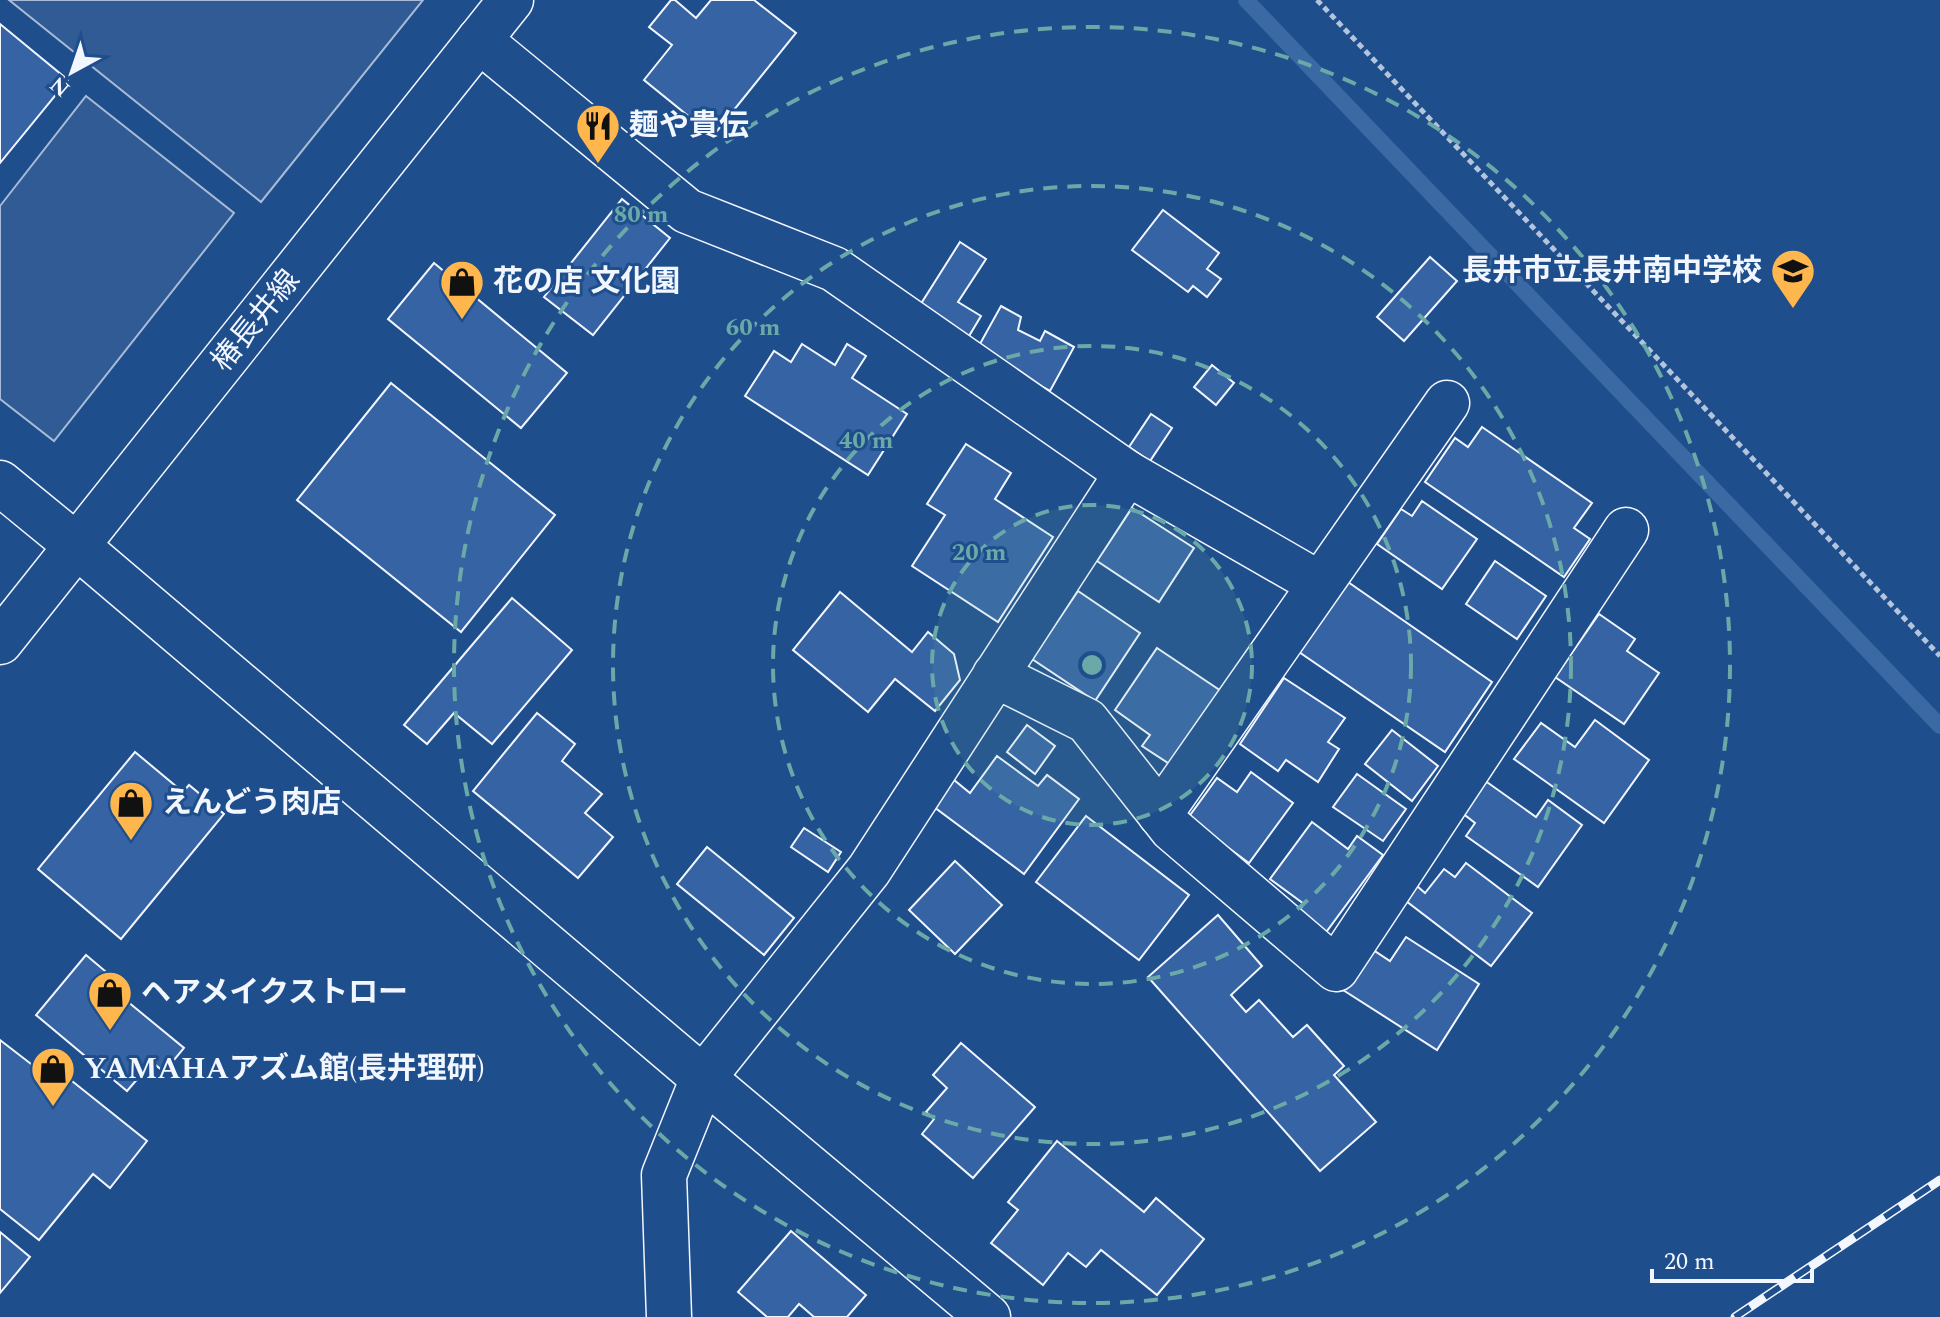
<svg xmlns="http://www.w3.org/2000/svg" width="1940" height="1317" font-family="Spectral,'Noto Sans JP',serif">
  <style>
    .parking { fill: #305b95; stroke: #a8bbd7; stroke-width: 2 }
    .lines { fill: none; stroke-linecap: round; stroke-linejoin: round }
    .stream { stroke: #3b69a3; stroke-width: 16 }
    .building { fill: #3563a3; stroke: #f2f6ff; stroke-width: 2 }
    .minor-casing { stroke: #f2f6ff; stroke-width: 47 }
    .major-casing { stroke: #f2f6ff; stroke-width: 47 }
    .path { stroke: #b3c4dc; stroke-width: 5; stroke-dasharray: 6 4; stroke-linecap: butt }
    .minor { stroke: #1f4e8c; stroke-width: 44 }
    .major { stroke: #1f4e8c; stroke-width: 44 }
    .rail-casing { stroke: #f2f6ff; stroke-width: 9 }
    .rail { stroke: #1f4e8c; stroke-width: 6; stroke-dasharray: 18; stroke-linecap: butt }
    .ring { fill: none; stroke: #6aa9a8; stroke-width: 4; stroke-dasharray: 14 10 }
    .labels { text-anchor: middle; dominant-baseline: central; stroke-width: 6; stroke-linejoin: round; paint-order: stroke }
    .poi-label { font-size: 30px; font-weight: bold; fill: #f2f6ff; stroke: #1f4e8c; text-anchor: start }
    .street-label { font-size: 30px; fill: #f2f6ff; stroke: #1f4e8c }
    .centre { fill: #6aa9a8; stroke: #1f4e8c; stroke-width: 4 }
    .ring-label { font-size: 24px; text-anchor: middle; font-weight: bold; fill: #6aa9a8; stroke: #1f4e8c; stroke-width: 6; stroke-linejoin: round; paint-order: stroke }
  </style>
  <rect width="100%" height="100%" fill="#1f4e8c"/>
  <g class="parking">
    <polygon points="9,0 423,0 261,202"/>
    <polygon points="86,96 234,213 54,441 0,399 0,206"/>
  </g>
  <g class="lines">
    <polyline class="stream" points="1246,0 1940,726"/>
  </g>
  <g class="building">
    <polygon points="671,0 675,0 696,18 711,0 754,0 796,33 713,136 644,80 672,45 649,27"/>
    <polygon points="0,24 68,80 0,163"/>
    <polygon points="622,199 670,238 593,335 544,297"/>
    <polygon points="1163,210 1219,253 1207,269 1221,279 1207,297 1193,286 1188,292 1132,250"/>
    <polygon points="960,242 986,259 958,302 981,316 966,341 917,310"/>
    <polygon points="1430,257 1457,281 1404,341 1377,317"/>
    <polygon points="434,263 567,373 521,428 388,319"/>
    <polygon points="1001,306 1021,317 1018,330 1040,341 1045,331 1074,347 1050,391 976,351"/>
    <polygon points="802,344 835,365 847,344 866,356 852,378 907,414 868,475 745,396 774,351 791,362"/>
    <polygon points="1212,365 1234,383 1216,405 1194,387"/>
    <polygon points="391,383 555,515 461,632 297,500"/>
    <polygon points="1151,414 1172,428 1150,461 1129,447"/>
    <polygon points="1482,427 1592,503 1574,528 1590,539 1564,577 1425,482 1455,438 1468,447"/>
    <polygon points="966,444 1011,473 995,499 1053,537 998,622 912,566 945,515 927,504"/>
    <polygon points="1422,501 1477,539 1442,589 1377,544 1401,509 1412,516"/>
    <polygon points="1132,508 1194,548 1159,602 1097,561"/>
    <polygon points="1495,561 1546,596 1517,639 1466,604"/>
    <polygon points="1348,582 1492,682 1445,752 1299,652"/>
    <polygon points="1078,591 1140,633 1095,701 1032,659"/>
    <polygon points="840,592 912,652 928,632 954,654 960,680 935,711 895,679 868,712 793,650"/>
    <polygon points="512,598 572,650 492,744 454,713 427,744 404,725"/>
    <polygon points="1599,614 1635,639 1627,651 1659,673 1624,724 1555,677"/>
    <polygon points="1157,648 1221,691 1171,765 1142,746 1150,735 1115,710"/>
    <polygon points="1284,678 1345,718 1328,742 1339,749 1318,782 1286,760 1278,771 1240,744"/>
    <polygon points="537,713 575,744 562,761 602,794 585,813 613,837 578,878 473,791"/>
    <polygon points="1595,720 1649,760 1604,823 1514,759 1541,723 1575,747"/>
    <polygon points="1027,725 1055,746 1035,774 1007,752"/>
    <polygon points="1392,730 1438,766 1412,801 1365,764"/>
    <polygon points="135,752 183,792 189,785 224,814 121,939 38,869"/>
    <polygon points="997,756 1038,786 1047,775 1079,799 1024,874 934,807 954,780 970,793"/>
    <polygon points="1251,772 1293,803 1249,863 1188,818 1217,778 1237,792"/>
    <polygon points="1357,774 1406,809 1383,841 1333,807"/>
    <polygon points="1484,780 1536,817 1548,800 1582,825 1538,887 1466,836 1475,823 1461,812"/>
    <polygon points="1086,816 1189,895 1139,960 1036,882"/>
    <polygon points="1312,822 1348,849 1357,836 1383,855 1324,935 1296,914 1304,904 1270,879"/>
    <polygon points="804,828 841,852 828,872 791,847"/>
    <polygon points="707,847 794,918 764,955 677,884"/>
    <polygon points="955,861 1002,905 955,954 909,910"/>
    <polygon points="1466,863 1532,913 1491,966 1406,901 1417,886 1425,893 1444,869 1455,877"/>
    <polygon points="1218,915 1262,966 1231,995 1246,1012 1259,1000 1293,1037 1307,1025 1344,1066 1334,1075 1376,1122 1320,1171 1148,977"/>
    <polygon points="1406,937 1479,984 1437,1050 1343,990 1370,948 1390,961"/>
    <polygon points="86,955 111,976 105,983 184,1048 164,1072 152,1062 127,1091 36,1015"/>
    <polygon points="0,1040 44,1074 52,1065 147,1141 110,1188 93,1174 39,1240 0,1209"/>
    <polygon points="961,1043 1035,1107 973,1178 922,1134 934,1119 926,1112 947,1088 933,1075"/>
    <polygon points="1057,1141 1144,1212 1156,1198 1204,1239 1157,1295 1101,1250 1086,1267 1068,1253 1043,1285 991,1243 1018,1210 1008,1202"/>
    <polygon points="791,1231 866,1295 847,1317 814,1317 799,1304 788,1317 767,1317 738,1292"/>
    <polygon points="0,1232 30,1257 0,1293"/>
  </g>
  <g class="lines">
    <g class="minor-casing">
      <g id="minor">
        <polyline points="479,40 687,211 834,269 1127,473 1320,584"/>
        <polyline points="0,483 77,546 703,1078 988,1317"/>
        <polyline points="995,675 1087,721 1172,829 1336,969 1626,530"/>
        <polyline points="1160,814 1447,403"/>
        <polyline points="669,1317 664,1175 703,1078 869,870 1127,473"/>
      </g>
    </g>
    <g class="major-casing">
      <polyline id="major" points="0,642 511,0"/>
    </g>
    <polyline class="path" points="1317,0 1940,656"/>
    <use href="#minor" class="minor"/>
    <use href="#major" class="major"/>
    <g class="rail-casing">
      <polyline id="rail" points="1735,1317 1940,1180"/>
    </g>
    <use href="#rail" class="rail"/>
  </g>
  <circle cx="1092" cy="665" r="160" fill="#6aa9a8" fill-opacity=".12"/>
  <g class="ring">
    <circle cx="1092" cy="665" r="160"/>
    <circle cx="1092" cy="665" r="319"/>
    <circle cx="1092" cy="665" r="479"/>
    <circle cx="1092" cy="665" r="638"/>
  </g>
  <defs>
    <g id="restaurant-pin" transform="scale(2.3)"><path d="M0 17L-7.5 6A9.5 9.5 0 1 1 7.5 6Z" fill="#ffb74d" stroke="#1f4e8c"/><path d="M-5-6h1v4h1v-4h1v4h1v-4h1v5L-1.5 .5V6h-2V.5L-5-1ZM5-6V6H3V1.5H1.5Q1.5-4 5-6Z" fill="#111"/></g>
    <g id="school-pin" transform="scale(2.3)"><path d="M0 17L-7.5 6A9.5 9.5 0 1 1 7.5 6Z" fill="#ffb74d" stroke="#1f4e8c"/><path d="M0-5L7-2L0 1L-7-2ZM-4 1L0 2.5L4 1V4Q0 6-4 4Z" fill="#111"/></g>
    <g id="shop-pin" transform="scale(2.3)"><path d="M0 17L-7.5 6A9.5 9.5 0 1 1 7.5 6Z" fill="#ffb74d" stroke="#1f4e8c"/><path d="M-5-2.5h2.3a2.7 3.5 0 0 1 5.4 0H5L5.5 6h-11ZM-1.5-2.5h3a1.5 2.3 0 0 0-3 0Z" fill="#111"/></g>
  </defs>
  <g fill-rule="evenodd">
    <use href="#restaurant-pin" x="598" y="126"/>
    <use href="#school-pin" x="1793" y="271"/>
    <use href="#shop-pin" x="462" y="282"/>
    <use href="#shop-pin" x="131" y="803"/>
    <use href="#shop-pin" x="110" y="993"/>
    <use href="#shop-pin" x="53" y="1069"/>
  </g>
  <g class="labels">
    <g class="poi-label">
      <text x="629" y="126">麺や貴伝</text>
      <text x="1762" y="271" text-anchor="end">長井市立長井南中学校</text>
      <text x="493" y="282">花の店 文化園</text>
      <text x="162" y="803">えんどう肉店</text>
      <text x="141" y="993">ヘアメイクストロー</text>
      <text x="84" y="1069">YAMAHAアズム館(長井理研)</text>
    </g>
    <g class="street-label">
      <text transform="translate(256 321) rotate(-51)">椿長井線</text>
    </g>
  </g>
  <circle cx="1092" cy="665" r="12" class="centre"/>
  <g class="ring-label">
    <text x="641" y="222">80 m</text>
    <text x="753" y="335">60 m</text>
    <text x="866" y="448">40 m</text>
    <text x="979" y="560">20 m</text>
  </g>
  <g transform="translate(72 72) rotate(220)" stroke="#1f4e8c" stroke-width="6" paint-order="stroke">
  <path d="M0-6L14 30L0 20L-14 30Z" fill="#f2f6ff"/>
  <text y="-12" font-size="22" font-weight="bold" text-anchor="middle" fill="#f2f6ff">N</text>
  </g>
  <path d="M1652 1269v12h160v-12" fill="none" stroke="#f2f6ff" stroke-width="4"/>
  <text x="1664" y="1269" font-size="24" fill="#f2f6ff" stroke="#1f4e8c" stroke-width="6" paint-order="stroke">20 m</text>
</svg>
